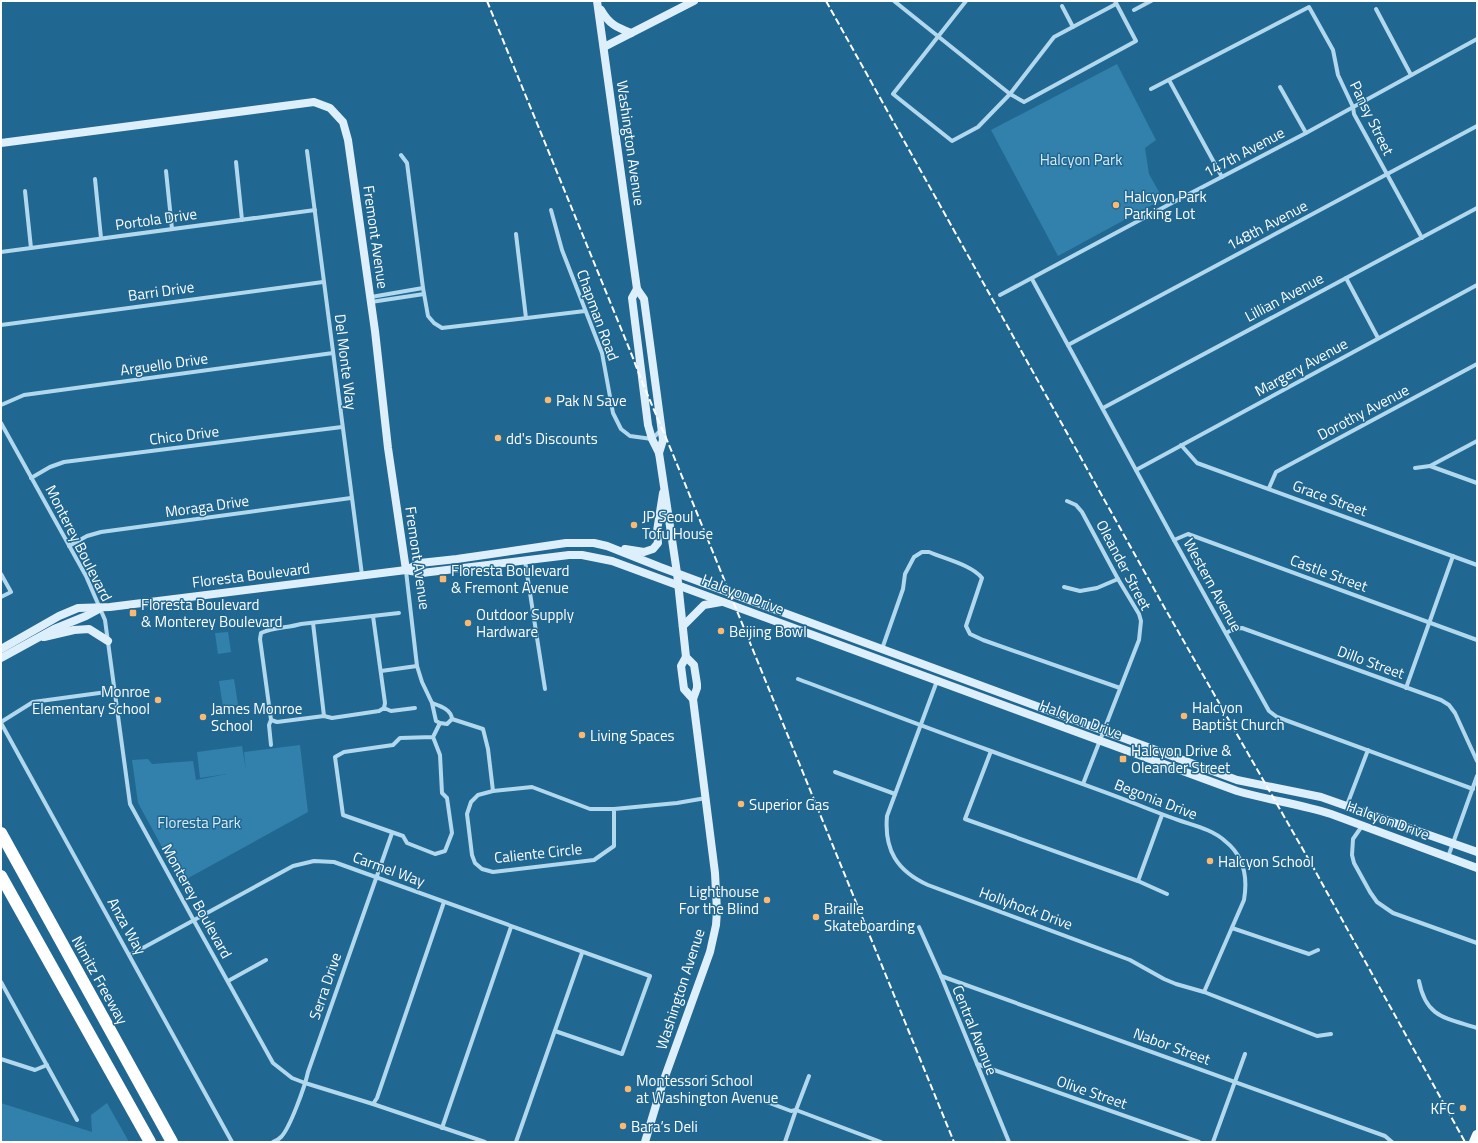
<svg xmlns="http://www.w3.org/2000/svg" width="1478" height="1143" font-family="'Titillium Web',sans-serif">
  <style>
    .green { fill: #3181ac }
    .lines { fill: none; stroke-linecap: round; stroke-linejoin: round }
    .street { stroke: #b1d8ed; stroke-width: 4 }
    .secondary { stroke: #ddeffa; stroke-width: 8 }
    .primary { stroke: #f7fcff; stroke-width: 10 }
    .highway { stroke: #fff; stroke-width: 12 }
    .rail { stroke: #fff; stroke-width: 2; stroke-dasharray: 7 3; stroke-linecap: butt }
    .poi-dot { fill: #fab972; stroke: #206791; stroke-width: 1.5 }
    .labels { text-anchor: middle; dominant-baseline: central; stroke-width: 3; stroke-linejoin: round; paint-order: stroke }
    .street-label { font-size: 15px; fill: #fff; stroke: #206791 }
    .park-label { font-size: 15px; fill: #d7edf9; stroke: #206791 }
    .poi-label { font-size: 15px; fill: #fff; stroke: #206791; text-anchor: start }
  </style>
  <rect width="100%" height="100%" fill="#206791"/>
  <g class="green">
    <polygon points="1117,64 1156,140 1145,148 1149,174 1163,199 1058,256 991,130"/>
    <polygon points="228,632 231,652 218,654 215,633"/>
    <polygon points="234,679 238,705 223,707 219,681"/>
    <polygon points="300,745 308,812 181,882 138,803 132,760 148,759 152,764 193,761 196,780 227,774 200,778 197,752 242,746 246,770 244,752"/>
    <polygon points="1,1103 92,1132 91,1115 107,1103 129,1142 1,1142"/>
  </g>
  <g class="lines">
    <g class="street">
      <polyline points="894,1 1010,94 1024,102 1136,41 1115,1"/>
      <polyline points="966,1 893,94 952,141 978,127 1010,94 1054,37 1116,4"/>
      <polyline points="1062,6 1073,27"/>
      <polyline points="1376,9 1411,75"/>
      <polyline points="1134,10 1151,1"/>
      <polyline points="1169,80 1222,177"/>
      <polyline points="1280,87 1306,133"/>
      <polyline points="1151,89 1309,7 1333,50 1338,75 1353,107 1354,114 1422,238"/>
      <polyline points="307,151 362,575"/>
      <polyline points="401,155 407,163 423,288 428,316 434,323 442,328 585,311"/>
      <polyline points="236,162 242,220"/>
      <polyline points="166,171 172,229"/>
      <polyline points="95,179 101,238"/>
      <polyline points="25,191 31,248"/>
      <polyline points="551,210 562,250 602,353 613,413 621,429 630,436 652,439 661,430"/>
      <polyline points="516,234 526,318"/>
      <polyline points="1,252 315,210"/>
      <polyline points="1346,278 1378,338"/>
      <polyline points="1032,279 1174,540 1269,711 1277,717 1473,789"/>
      <polyline points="1000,295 1168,205 1306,133 1477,39"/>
      <polyline points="371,297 423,288"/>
      <polyline points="371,302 424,294"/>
      <polyline points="1,325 323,282"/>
      <polyline points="1068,345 1477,126"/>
      <polyline points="1,405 24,395 333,353"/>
      <polyline points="1103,408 1477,208"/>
      <polyline points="1,423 86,576 105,620 130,804 193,919 273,1063 292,1078 305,1083 373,1104 485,1142"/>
      <polyline points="1181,445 1197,463 1477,565"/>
      <polyline points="1430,466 1477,483"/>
      <polyline points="1415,468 1430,466 1477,441"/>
      <polyline points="1136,470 1477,285"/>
      <polyline points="31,478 50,467 64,462 342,427"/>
      <polyline points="1269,488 1276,472 1477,364"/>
      <polyline points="1067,501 1076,505 1082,512 1118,579 1139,614 1141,621 1139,640 1083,784"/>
      <polyline points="1174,540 1188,534 1477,640"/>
      <polyline points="69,546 87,536 101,532 351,498"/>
      <polyline points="525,561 545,689"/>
      <polyline points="406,571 417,666 422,682 432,703"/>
      <polyline points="1,574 11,592 1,597"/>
      <polyline points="1064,587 1080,591 1097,588 1118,579"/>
      <polyline points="373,616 385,703 384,708"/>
      <polyline points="313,623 324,716"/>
      <polyline points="1226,633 1234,629 1242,628 1441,700 1449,705 1455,713 1477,761"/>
      <path d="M882 649 903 589 905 574 914 557 922 552H929C945 559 972 565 982 578L966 626 970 634 983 640 1120 688"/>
      <polyline points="381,671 417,666"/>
      <path d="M798 679C862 703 926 728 991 751 1039 769 1088 785 1136 804 1151 810 1166 816 1181 821 1196 826 1213 830 1225 841 1244 856 1248 877 1244 900L1204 992"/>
      <path d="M937 681 887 816C884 850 897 871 928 885L1130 960 1164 979 1176 984 1204 992 1317 1036 1331 1034"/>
      <polyline points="1406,688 1453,556"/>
      <path d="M432 703C440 706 451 709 452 719L447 724 440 723 436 721Z"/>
      <polyline points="452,719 483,729 488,749 493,791"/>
      <polyline points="271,720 277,722 324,716 332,718 379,711 384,708 391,711 415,708"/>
      <polyline points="1,722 33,702 114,691"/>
      <polyline points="1,723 232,1142"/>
      <polyline points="433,737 400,738 393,745 344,752 335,757 343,815 403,836 407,843 435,854 445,851 452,833 447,798 442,793 440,755 433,737 440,723"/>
      <path d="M271 745 269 725 271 720 260 639 261 633C273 627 288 628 301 624L399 613"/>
      <polyline points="991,751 965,819 1138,881 1167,894"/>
      <polyline points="835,772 895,794"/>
      <polyline points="1347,805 1368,750"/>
      <polyline points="614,809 614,846 594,860 493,872 482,869 475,863 472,855 467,814 471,802 478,795 493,791 532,787 590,809 614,809 677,803 706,798"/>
      <polyline points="1362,826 1353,839 1352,855 1354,863 1370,892 1377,902 1393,913 1477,943"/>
      <polyline points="1448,857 1477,776"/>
      <polyline points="1138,881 1162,815"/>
      <polyline points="919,927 941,976 1009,1142"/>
      <polyline points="1232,928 1309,954 1318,950"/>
      <polyline points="130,955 293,866 314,861 334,862 650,976 622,1054 555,1031"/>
      <polyline points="941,976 1385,1136 1392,1142"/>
      <polyline points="228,981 266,960"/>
      <path d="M1419 981C1426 1018 1446 1018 1477 1028"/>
      <polyline points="1,982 77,1120"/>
      <polyline points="1,1059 35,1070 47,1065"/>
      <polyline points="977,1064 1199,1142"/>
      <polyline points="762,1100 791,1111 796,1110 881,1142"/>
      <polyline points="373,1104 377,1098 444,902"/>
      <polyline points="442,1128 511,927"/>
      <path d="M273 1142C276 1141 279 1139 281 1137 290 1128 305 1086 308 1072L392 833"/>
      <polyline points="516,1142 582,953"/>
      <polyline points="785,1142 796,1110 809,1076"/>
      <polyline points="1213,1142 1245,1054"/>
    </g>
    <g class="secondary">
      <polyline points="597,1 637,289 644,299 663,440 659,453"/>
      <path d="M601 10C609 24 616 27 631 33"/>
      <polyline points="604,47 694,1"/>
      <polyline points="1,143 314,102 330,108 343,122 348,140 375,331 388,448 406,570"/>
      <polyline points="637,289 632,298 648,425 652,439 659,453 677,573 686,657 681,666 684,689 693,699"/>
      <polyline points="625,549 644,552 653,549 658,543 657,531 663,493"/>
      <polyline points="406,570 420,563 457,559 566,543 594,543 607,546 660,567 1237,780 1321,797 1477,852"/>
      <polyline points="683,626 704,605 721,602"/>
      <polyline points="44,637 74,630 89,629 108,641"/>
      <path d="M1 649 59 616 78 608 110 607 406 570 422 573 569 555H582L612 561 1237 791C1268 800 1300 804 1331 814L1477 868"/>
      <polyline points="1,658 54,629 86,616 99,609"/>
      <polyline points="645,1142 662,1085 710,952 716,925 717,911 715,873 693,699 697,688 697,684 694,665 686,657"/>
    </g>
    <polyline class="primary" points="1474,1142 1477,1135"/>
    <g class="highway">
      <polyline points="1,833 172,1142"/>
      <polyline points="1,876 150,1142"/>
    </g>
    <g class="rail">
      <polyline points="487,1 631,353 643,384 672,452 954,1142"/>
      <polyline points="826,1 1163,605 1313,867 1465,1142"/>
    </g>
  </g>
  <g class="poi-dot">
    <circle cx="1116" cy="205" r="4"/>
    <circle cx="548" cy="400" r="4"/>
    <circle cx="498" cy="438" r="4"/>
    <circle cx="634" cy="525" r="4"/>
    <rect x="439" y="575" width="8" height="8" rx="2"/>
    <rect x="129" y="609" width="8" height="8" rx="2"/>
    <circle cx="468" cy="623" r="4"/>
    <circle cx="721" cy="631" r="4"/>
    <circle cx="158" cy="700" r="4"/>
    <circle cx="1184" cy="716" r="4"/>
    <circle cx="203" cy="717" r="4"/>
    <circle cx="582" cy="735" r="4"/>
    <rect x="1119" y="755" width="8" height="8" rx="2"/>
    <circle cx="741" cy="804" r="4"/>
    <circle cx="1210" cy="861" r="4"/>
    <circle cx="767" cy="900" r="4"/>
    <circle cx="816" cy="917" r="4"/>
    <circle cx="628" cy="1089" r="4"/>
    <circle cx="1463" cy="1108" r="4"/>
    <circle cx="623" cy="1126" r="4"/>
  </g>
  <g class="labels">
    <g class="street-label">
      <text transform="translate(1372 118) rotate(64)">Pansy Street</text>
      <text transform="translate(631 143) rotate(82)">Washington Avenue</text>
      <text transform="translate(1244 152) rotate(-28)">147th Avenue</text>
      <text transform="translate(156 219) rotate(-8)">Portola Drive</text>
      <text transform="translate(1267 225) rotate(-28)">148th Avenue</text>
      <text transform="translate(376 237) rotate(82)">Fremont Avenue</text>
      <text transform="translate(161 291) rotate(-8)">Barri Drive</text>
      <text transform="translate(1284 297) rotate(-28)">Lillian Avenue</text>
      <text transform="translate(598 315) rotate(70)">Chapman Road</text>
      <text transform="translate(346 362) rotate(83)">Del Monte Way</text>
      <text transform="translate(164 364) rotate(-8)">Arguello Drive</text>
      <text transform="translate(1301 367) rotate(-29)">Margery Avenue</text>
      <text transform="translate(1363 412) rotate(-28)">Dorothy Avenue</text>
      <text transform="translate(184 435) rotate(-7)">Chico Drive</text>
      <text transform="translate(1330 498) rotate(20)">Grace Street</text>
      <text transform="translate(207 506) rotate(-8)">Moraga Drive</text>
      <text transform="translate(79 543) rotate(63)">Monterey Boulevard</text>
      <text transform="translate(418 558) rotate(82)">Fremont Avenue</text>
      <text transform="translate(1124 565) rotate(62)">Oleander Street</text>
      <text transform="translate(1329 573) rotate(20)">Castle Street</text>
      <text transform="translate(251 575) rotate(-7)">Floresta Boulevard</text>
      <text transform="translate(1213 585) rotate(61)">Western Avenue</text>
      <text transform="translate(743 594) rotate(21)">Halcyon Drive</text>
      <text transform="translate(1371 662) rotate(20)">Dillo Street</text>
      <text transform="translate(1081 719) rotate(20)">Halcyon Drive</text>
      <text transform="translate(1156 799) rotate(21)">Begonia Drive</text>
      <text transform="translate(1388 820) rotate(20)">Halcyon Drive</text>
      <text transform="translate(538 853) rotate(-6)">Caliente Circle</text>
      <text transform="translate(389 869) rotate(20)">Carmel Way</text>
      <text transform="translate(197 901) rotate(61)">Monterey Boulevard</text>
      <text transform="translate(1026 908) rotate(20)">Hollyhock Drive</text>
      <text transform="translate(127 926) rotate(61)">Anza Way</text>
      <text transform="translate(100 980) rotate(61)">Nimitz Freeway</text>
      <text transform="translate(325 986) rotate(-71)">Serra Drive</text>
      <text transform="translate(680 989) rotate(-72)">Washington Avenue</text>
      <text transform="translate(975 1030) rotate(68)">Central Avenue</text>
      <text transform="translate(1172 1046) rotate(20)">Nabor Street</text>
      <text transform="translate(1092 1092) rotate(19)">Olive Street</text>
    </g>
    <g class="park-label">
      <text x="1081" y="159">Halcyon Park</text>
      <text x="199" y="822">Floresta Park</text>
    </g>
    <g class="poi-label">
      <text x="1124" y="196">Halcyon Park<tspan x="1124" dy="17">Parking Lot</tspan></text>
      <text x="556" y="400">Pak N Save</text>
      <text x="506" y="438">dd's Discounts</text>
      <text x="642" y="516">JP Seoul<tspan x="642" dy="17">Tofu House</tspan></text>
      <text x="451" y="570">Floresta Boulevard<tspan x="451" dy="17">&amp; Fremont Avenue</tspan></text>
      <text x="141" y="604">Floresta Boulevard<tspan x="141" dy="17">&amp; Monterey Boulevard</tspan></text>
      <text x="476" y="614">Outdoor Supply<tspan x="476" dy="17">Hardware</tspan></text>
      <text x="729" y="631">Beijing Bowl</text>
      <text x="150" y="691" text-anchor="end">Monroe<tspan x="150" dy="17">Elementary School</tspan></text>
      <text x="1192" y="707">Halcyon<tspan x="1192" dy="17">Baptist Church</tspan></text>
      <text x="211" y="708">James Monroe<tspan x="211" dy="17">School</tspan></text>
      <text x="590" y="735">Living Spaces</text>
      <text x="1131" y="750">Halcyon Drive &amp;<tspan x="1131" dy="17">Oleander Street</tspan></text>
      <text x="749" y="804">Superior Gas</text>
      <text x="1218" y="861">Halcyon School</text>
      <text x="759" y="891" text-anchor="end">Lighthouse<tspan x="759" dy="17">For the Blind</tspan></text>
      <text x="824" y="908">Braille<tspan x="824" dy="17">Skateboarding</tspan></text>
      <text x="636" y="1080">Montessori School<tspan x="636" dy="17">at Washington Avenue</tspan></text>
      <text x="1455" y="1108" text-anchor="end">KFC</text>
      <text x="631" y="1126">Bara’s Deli</text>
    </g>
  </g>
  <rect width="1478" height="1143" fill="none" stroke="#ffffff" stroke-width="4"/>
</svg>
